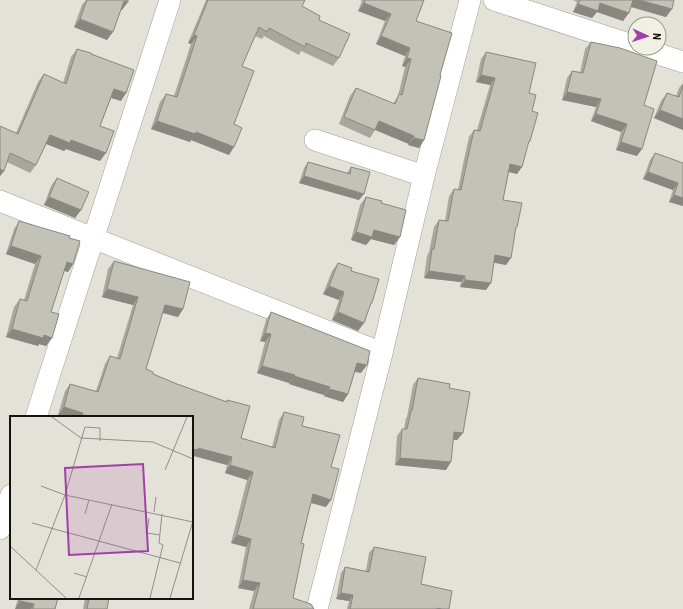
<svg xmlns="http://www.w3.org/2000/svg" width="683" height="609" font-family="'Roboto Condensed',sans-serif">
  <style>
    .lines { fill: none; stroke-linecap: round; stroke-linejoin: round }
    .street-casing { stroke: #9f9e94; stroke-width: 22 }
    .street { stroke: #fff; stroke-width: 21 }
    .wall { fill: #a8a79d }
    .shaded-wall { fill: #888880 }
    .building { fill: #c3c2b7; stroke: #888880 }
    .inset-road { fill: none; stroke: #908f88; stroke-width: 1 }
    .view { fill: #a041a9; fill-opacity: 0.15; stroke: #a041a9; stroke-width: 2 }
    .inset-edge { fill: none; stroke: #13130f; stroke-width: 2 }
  </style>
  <rect width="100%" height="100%" fill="#e4e2d8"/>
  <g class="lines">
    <g class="street-casing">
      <g id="street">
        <polyline points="494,0 635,46"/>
        <polyline points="640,48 683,62"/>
        <polyline points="315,140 424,176"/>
        <polyline points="0,201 382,353"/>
        <polyline points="36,417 170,0"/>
        <polyline points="0,529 11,495"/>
        <polyline points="317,609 382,353 424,176 470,0"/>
      </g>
    </g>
    <use href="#street" class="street"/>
  </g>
  <g class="wall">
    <polygon points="86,0 128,0 122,10 121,9 107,40 74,27 82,5"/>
    <polygon points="206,0 305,0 302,6 319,20 339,58 333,66 301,51 299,55 264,36 262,39 255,36 242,66 234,124 229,155 191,140 190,142 151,129 160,102 166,94 174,96 191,44 188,43"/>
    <polygon points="360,0 424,0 416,21 440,75 424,140 419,148 408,145 409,144 375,130 370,138 339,124 350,96 356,88 393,104 398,96 405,67 402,66 405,56 376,44 385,21 358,11 362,1"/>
    <polygon points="573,0 674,0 666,17 631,7 623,21 597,12 592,18 573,12 577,2"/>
    <polygon points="591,42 644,105 637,156 616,150 621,132 591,121 596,107 562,100 567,78 572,71 580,73 585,49"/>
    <polygon points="77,49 91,54 121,101 111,98 100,126 100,161 66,149 64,151 46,144 36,165 30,173 7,162 4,171 0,176 0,126 16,133 38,82 44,74 63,83 71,57"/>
    <polygon points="486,52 529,93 532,111 530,141 528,144 517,174 509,172 503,200 515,230 506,265 494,262 486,290 460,287 461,282 424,278 427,256 429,252 434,227 439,220 445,221 449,196 454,189 458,190 463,164 469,137 474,130 477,130 490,85 476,82 481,59"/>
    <polygon points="683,83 683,130 654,118 661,101 667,93 676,96 679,88"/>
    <polygon points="655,153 683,163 683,206 669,202 673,190 643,179 650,160"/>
    <polygon points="308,162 347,173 351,167 359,200 299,183 304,168"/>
    <polygon points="57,178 81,210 75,218 44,205 51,186"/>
    <polygon points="366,197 381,203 400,237 394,245 371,239 366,245 351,240 360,205"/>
    <polygon points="19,221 69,238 73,264 68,272 64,271 51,312 52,338 46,346 39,344 38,346 6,337 14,307 20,299 24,300 35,264 6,254 14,229"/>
    <polygon points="114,261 183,309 178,317 162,313 146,369 153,374 177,384 226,402 227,400 241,438 272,447 279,420 284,412 302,426 331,467 326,507 311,503 301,543 293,598 314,609 249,609 254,591 238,588 246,547 231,543 247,480 225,473 227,465 194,456 192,458 192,417 66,417 58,415 65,391 70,384 96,391 105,364 110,356 117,358 133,305 102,297 108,269"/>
    <polygon points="338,263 351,271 369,307 358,331 332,320 339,300 323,294 332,271"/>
    <polygon points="271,312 361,373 355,372 348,394 343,402 324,396 324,395 289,384 289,383 257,373 265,342 260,341 266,320"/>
    <polygon points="418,378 449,388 463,433 457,440 453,440 446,470 395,465 397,436 402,429 404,429 406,418 407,417 413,385"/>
    <polygon points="374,547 421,584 449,609 347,609 349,601 336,599 341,573 345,567 366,571 369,553"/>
    <polygon points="18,598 58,598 55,609 15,609"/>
    <polygon points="85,598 109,598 107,609 83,609"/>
  </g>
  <g class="shaded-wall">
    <polygon points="633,0 639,0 672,9 666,17 628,6"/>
    <polygon points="124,1 128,2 122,10 119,9"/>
    <polygon points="364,3 391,14 385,21 358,11"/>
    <polygon points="600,3 629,13 623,21 597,12 592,18 573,12 578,4"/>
    <polygon points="80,19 113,32 107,40 74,27"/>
    <polygon points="194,35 197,36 191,44 188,43"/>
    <polygon points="381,36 410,48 405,56 376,44"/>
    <polygon points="407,58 411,59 405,67 402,66"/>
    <polygon points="481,75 495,78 490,85 476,82"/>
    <polygon points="114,89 126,93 121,101 109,97"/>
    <polygon points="567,92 601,99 596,107 562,100"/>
    <polygon points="660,110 683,119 683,130 654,118"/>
    <polygon points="596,114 627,124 621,132 591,121"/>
    <polygon points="157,121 196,132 234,147 229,155 191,140 190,142 151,129"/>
    <polygon points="379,121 414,136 409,144 373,129"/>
    <polygon points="50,135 71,140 106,153 100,161 66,149 64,151 44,143"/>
    <polygon points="414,138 424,140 419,148 408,145"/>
    <polygon points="621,142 642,149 637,156 616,150"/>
    <polygon points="510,164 522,167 517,174 505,171"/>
    <polygon points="0,169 4,171 0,176"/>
    <polygon points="648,172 678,183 673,190 643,179"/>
    <polygon points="304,176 364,194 359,200 299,183"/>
    <polygon points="674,195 683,198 683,206 669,202"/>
    <polygon points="49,197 81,210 75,218 44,205"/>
    <polygon points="374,230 400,237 394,245 371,239 366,245 351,240 356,232"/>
    <polygon points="11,246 41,256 35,264 6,254"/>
    <polygon points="495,255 511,258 506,265 490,262"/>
    <polygon points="67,262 73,264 68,272 61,270"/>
    <polygon points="429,271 465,276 461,282 424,278"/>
    <polygon points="465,280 491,283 486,290 460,287"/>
    <polygon points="329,286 344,292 339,300 323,294"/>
    <polygon points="107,289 138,297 133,305 102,297"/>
    <polygon points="165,305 183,309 178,317 160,312"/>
    <polygon points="338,312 364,323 358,331 332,320"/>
    <polygon points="12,329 44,335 52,338 46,346 39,344 38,346 6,337"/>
    <polygon points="265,333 271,334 265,342 260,341"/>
    <polygon points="357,363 367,365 361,373 352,371"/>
    <polygon points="262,366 295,375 289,383 257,373"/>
    <polygon points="294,376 330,387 324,395 289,384"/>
    <polygon points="329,389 348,394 343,402 324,396"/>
    <polygon points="64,407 83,413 80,417 66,417 58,415"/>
    <polygon points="454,432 463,433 457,440 449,439"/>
    <polygon points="192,448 198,448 232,457 227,465 194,456 192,458"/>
    <polygon points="400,458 451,462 446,470 395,465"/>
    <polygon points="230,465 253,472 247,480 225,473"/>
    <polygon points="313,494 331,500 326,507 308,502"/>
    <polygon points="237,535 251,539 246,547 231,543"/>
    <polygon points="243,580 260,583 254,591 238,588"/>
    <polygon points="341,593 353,595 349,601 336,599"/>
    <polygon points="20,601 34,604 31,609 15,609"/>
  </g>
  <g class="building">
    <polygon points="87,0 128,0 128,2 124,1 113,32 80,19"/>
    <polygon points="208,0 305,0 302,6 320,16 319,20 350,34 339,58 306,43 305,47 269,28 267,32 259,27 242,66 254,71 234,124 242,128 234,147 196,132 195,134 157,121 166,94 177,97 197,36 194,35"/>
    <polygon points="365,0 424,0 416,21 452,33 440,75 441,76 424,140 414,138 414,136 379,121 375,130 344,117 356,88 395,104 399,94 402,95 411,59 407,58 410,48 381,36 391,14 364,3"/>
    <polygon points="580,0 633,0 629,13 600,3 598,11 578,4"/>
    <polygon points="639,0 674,0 672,9"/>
    <polygon points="591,42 620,48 657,61 644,105 654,109 642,149 621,142 627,124 596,114 601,99 567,92 572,71 583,73"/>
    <polygon points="77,49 91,53 91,54 134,70 126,93 114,89 100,126 114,131 106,153 71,140 70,143 50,135 36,165 10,153 4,171 0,169 0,126 18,134 44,74 66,84"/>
    <polygon points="486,52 536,63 529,93 536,95 532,111 538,113 530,141 529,141 522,167 510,164 503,200 522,203 517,227 516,227 511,258 495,255 491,283 465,280 465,276 429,271 432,249 434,249 439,220 448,221 454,189 461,190 468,157 474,130 480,131 495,78 481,75"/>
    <polygon points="683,85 683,119 660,110 667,93 679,97"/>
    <polygon points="655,153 683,163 683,198 674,195 678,183 648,172"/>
    <polygon points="308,162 350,174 351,167 370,172 364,194 304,176"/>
    <polygon points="57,178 89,192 81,210 49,197"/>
    <polygon points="366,197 382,201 381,203 406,210 400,237 374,230 372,237 356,232"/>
    <polygon points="19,221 70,236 69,238 80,241 73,264 67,262 51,312 59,314 52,338 44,335 43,338 12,329 20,299 27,301 41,256 11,246"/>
    <polygon points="114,261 190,282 183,309 165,305 146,369 153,372 153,374 177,384 227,402 227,400 250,406 241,438 275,448 284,412 304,417 302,426 340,435 331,467 339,469 331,500 313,494 301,543 304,544 293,598 311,604 314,609 253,609 260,583 243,580 251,539 237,535 253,472 230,465 232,457 198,448 198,450 192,449 192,417 82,417 83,413 64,407 70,384 98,392 110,356 120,359 138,297 107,289"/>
    <polygon points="338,263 352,268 351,271 379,279 372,303 371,303 364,323 338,312 344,292 329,286"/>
    <polygon points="271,312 370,351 367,365 357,363 348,394 329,389 330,387 294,376 295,375 262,366 271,334 265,333"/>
    <polygon points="418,378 450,384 449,388 470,392 463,433 454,432 451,462 400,458 402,429 407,429 411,411 412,411"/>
    <polygon points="374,547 426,557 421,584 452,591 449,609 442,609 437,608 437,609 350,609 353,595 341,593 345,567 369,572"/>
    <polygon points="21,598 58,598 55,609 33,609 34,604 20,601"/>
    <polygon points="89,598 109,598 107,609 87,609"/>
  </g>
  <g transform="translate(10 416)">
    <rect width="183" height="183" fill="#e4e2d8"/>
    <path class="inset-road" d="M42 1 71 22 143 26 183 43M155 54 177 1M31 70 55 79 183 106M144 96 146 81M75 98 79 84M139 102 137 117 150 119M22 107 170 147M0 130 56 182M26 154 55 79 75 11 90 12V25M64 157 77 161M69 182 102 88M140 182 153 129 149 127 152 98M160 182 183 105"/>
    <path class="view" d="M133 48 138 135 59 139 55 52Z"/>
    <rect width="183" height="183" class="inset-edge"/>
  </g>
  <g transform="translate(647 36) rotate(93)"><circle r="19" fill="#f1f0e5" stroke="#98988f"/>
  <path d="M0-3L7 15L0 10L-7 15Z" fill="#a041a9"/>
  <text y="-6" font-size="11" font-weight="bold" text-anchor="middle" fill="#13130f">N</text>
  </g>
</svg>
